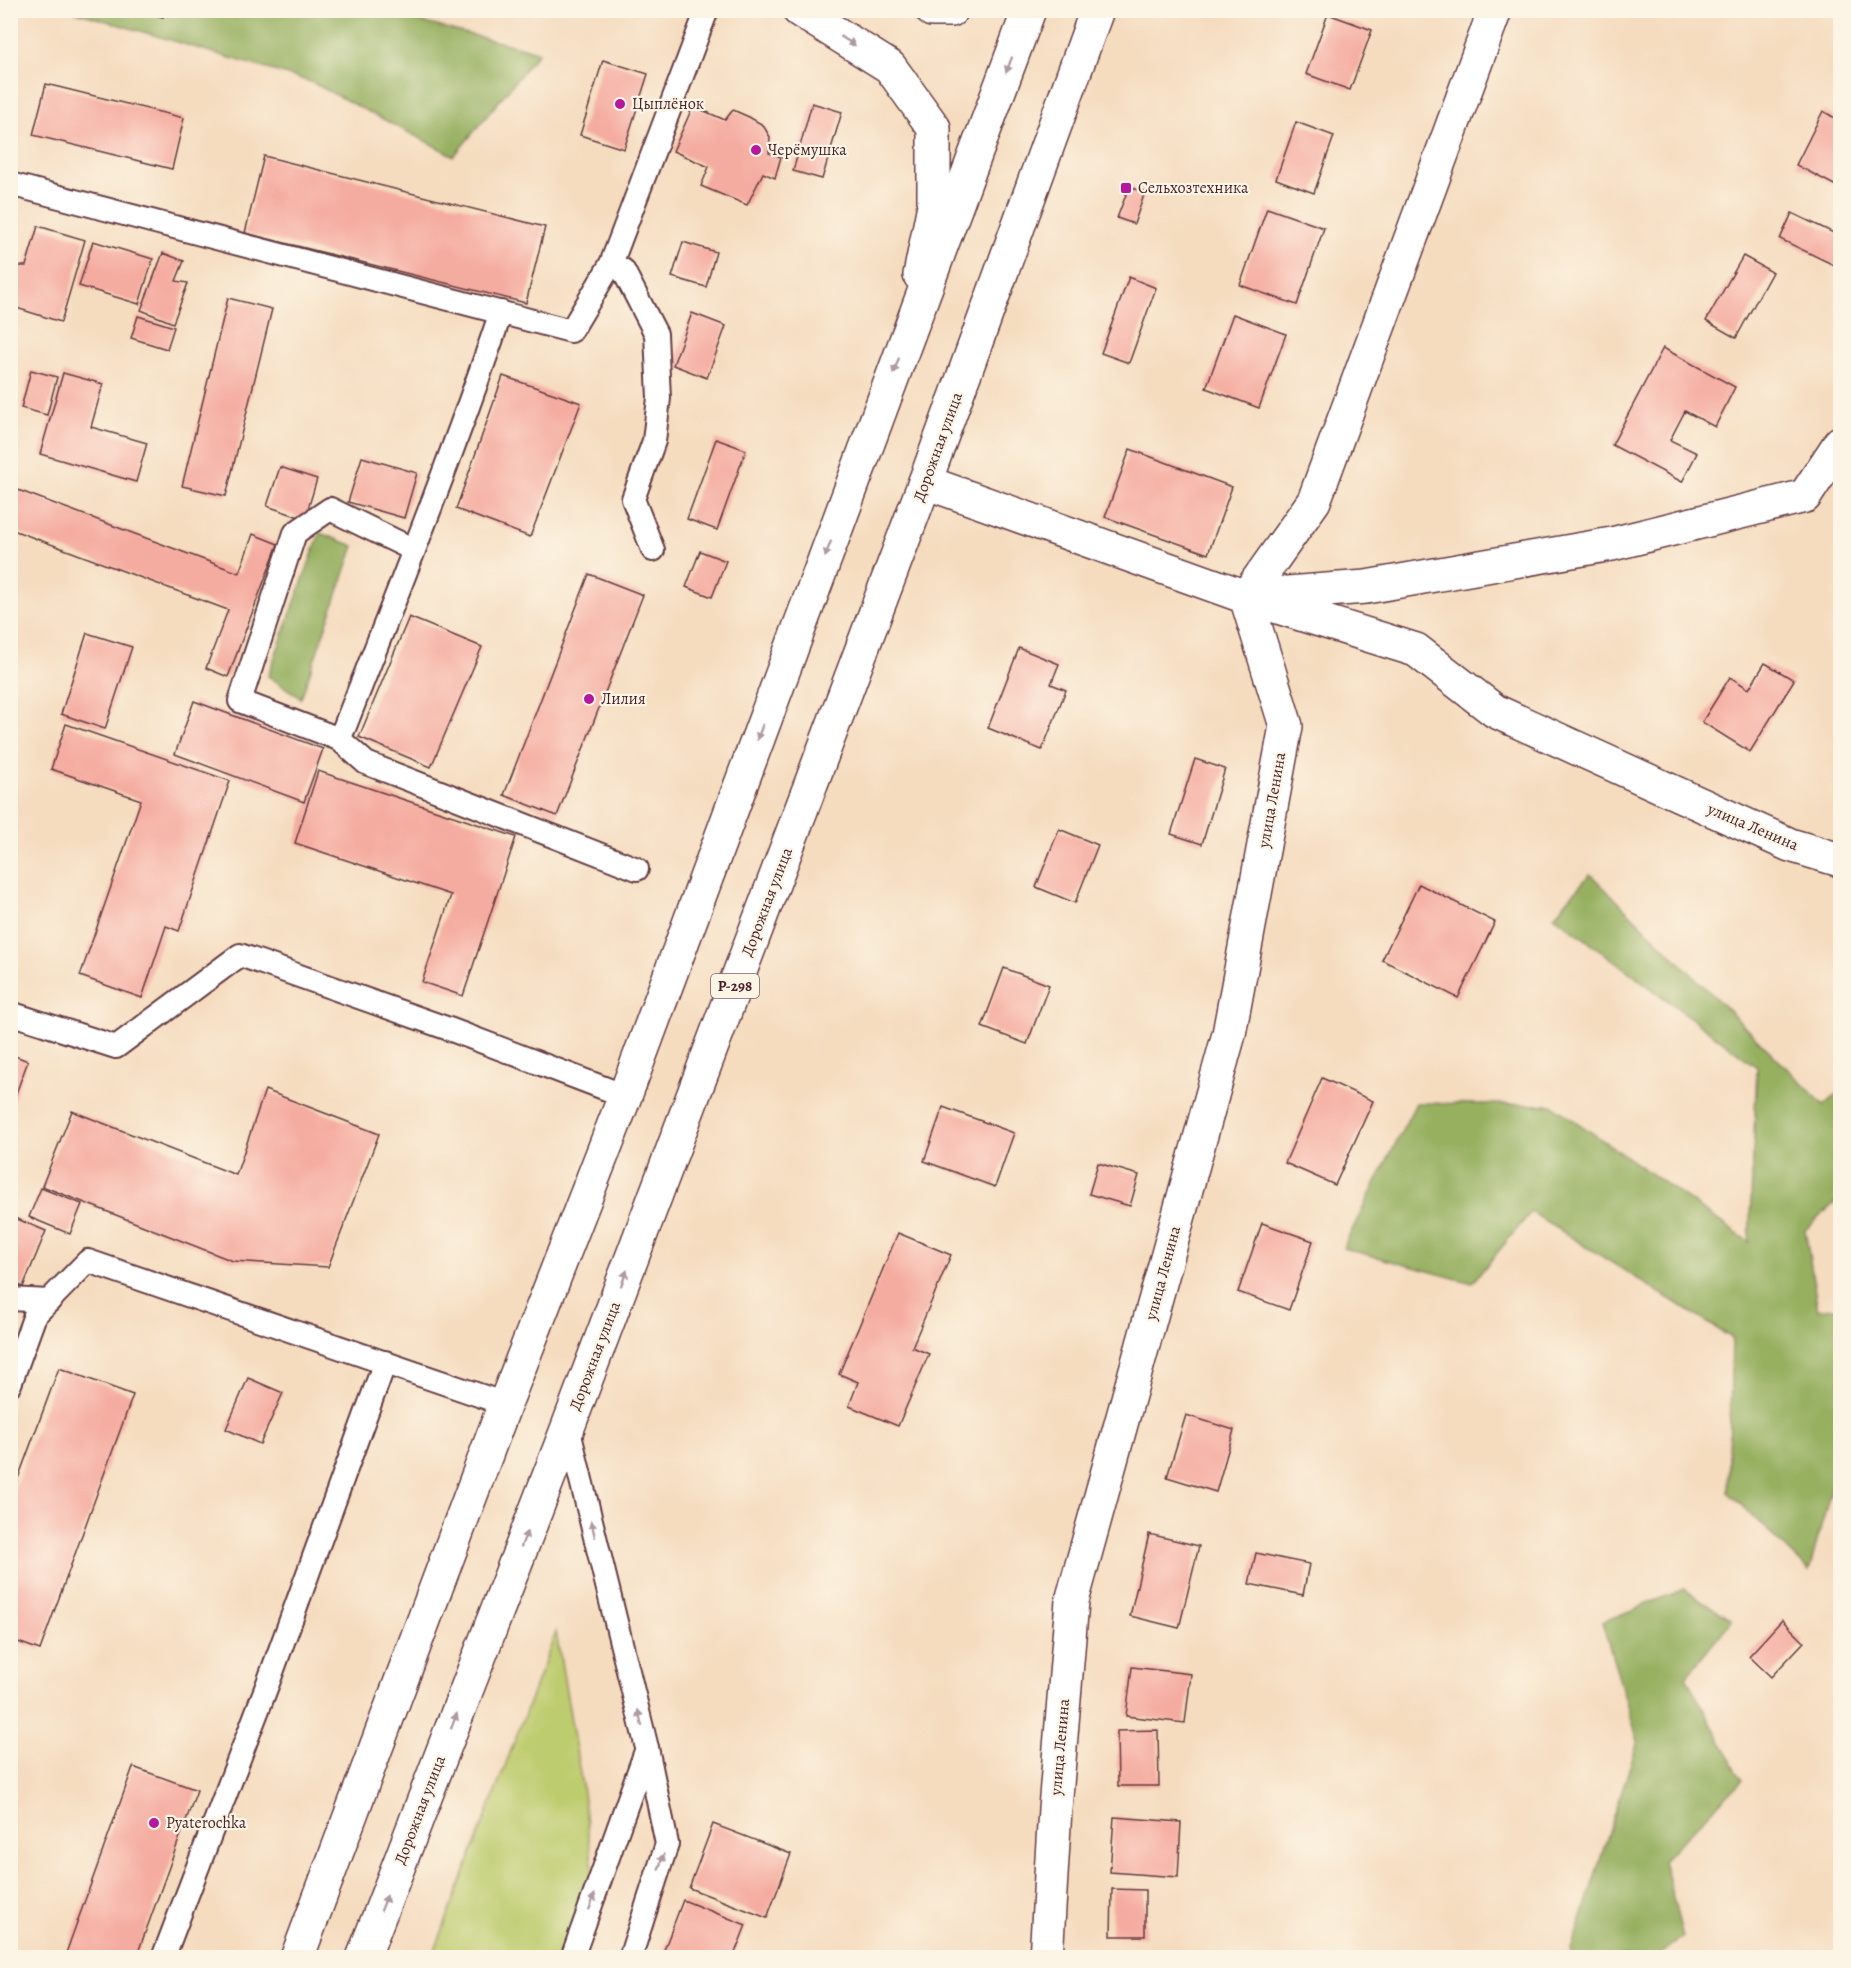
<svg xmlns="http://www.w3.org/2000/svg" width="1851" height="1968" font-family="Alegreya,serif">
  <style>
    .green { fill: #bdcc6e; stroke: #84764c; stroke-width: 1.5 }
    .forest { fill: #96b061; stroke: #706846; stroke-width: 1.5 }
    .building { fill: #f5aca0 }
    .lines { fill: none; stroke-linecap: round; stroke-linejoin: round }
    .service-casing { stroke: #643b41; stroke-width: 26 }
    .minor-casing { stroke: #643b41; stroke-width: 36 }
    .secondary-casing { stroke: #643b41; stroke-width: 36 }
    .trunk-casing { stroke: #643b41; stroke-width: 36 }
    .service { stroke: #fff; stroke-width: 22 }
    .minor { stroke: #fff; stroke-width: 33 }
    .secondary { stroke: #fff; stroke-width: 33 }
    .trunk { stroke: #fff; stroke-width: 33 }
    .oneway { fill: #ae9aa0 }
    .poi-dot { fill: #b5179e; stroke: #fcf5e5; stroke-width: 2 }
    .labels { text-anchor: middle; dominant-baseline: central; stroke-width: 4.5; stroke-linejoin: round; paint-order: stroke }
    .shield { fill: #fcf5e5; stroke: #7f5f63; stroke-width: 1.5 }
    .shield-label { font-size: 15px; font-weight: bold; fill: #4a1f2b }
    .poi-label { font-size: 16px; fill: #4a1f2b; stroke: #fcf5e5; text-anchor: start }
    .street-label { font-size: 16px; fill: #4a1f2b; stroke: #fcf5e5 }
  </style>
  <rect width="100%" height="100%" fill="#fcf5e5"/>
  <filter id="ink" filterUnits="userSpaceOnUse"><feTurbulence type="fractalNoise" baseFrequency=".0167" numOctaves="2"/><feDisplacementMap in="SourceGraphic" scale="12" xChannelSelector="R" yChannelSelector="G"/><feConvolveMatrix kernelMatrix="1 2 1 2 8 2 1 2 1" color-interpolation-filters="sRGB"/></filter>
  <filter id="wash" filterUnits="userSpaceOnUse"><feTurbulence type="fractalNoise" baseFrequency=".008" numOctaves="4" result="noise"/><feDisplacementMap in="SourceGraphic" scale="24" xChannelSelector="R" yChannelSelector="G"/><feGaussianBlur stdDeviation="1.35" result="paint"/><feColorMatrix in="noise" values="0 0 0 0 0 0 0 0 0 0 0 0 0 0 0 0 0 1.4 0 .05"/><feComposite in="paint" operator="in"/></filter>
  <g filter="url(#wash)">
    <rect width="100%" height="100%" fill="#f5dcbf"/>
    <polygon class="green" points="556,1632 582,1785 593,1871 562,1957 432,1958"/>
    <g class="forest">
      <polygon points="73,11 378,11 539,52 454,156 311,82"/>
      <polygon points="320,533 354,546 301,698 268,676"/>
      <polygon points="1590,874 1824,1105 1840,1091 1840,1198 1805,1230 1818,1310 1840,1307 1840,1457 1809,1571 1728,1492 1732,1338 1531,1212 1472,1283 1343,1248 1416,1103 1552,1105 1749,1242 1757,1067 1554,916"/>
      <polygon points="1684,1589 1732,1620 1686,1677 1742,1780 1663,1860 1683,1937 1654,1957 1569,1957 1638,1741 1602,1622"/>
    </g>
    <g id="blocks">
      <g class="building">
        <polygon points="133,10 164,10 163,17"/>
        <polygon points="1328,14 1372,30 1350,90 1306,74"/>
        <polygon points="603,60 648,74 624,149 580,135"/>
        <polygon points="46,84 184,118 172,169 33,135"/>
        <polygon points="812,103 842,112 822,179 793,171"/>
        <polygon points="693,106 725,120 733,110 749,117 763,125 770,137 769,153 781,157 775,178 763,173 747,205 701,186 709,167 673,151"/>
        <polygon points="1823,111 1840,121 1840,188 1796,165"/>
        <polygon points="1296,122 1334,136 1314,193 1276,179"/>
        <polygon points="264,156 545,227 526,303 245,233"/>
        <polygon points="1129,187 1145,192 1134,224 1117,218"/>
        <polygon points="1267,208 1324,228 1297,305 1240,285"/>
        <polygon points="1792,213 1840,236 1840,268 1780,239"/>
        <polygon points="38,226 85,240 61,322 10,306 10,286 17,266 26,266"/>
        <polygon points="93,241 153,259 139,304 79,286"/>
        <polygon points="683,242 716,252 706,287 672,277"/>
        <polygon points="163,253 184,261 176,281 188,283 173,323 141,310"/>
        <polygon points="1743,256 1772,272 1736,338 1706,321"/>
        <polygon points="1129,277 1156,288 1129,363 1101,353"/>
        <polygon points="228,298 272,309 226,496 182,486"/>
        <polygon points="692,313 726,326 707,378 673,365"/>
        <polygon points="1233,314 1286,334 1259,408 1206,388"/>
        <polygon points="138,316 174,327 167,349 131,338"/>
        <polygon points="1663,348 1735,387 1715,427 1685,411 1670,440 1697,453 1682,482 1612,445"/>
        <polygon points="31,370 57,377 47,415 21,408"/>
        <polygon points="63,373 103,384 91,427 147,443 136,482 40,454"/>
        <polygon points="503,376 581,403 530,537 456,509"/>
        <polygon points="716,439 746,450 717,530 687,519"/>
        <polygon points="1130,449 1232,487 1208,554 1105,517"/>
        <polygon points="362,457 417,473 404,518 348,502"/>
        <polygon points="280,467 317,479 305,519 267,506"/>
        <polygon points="10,487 239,573 253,534 278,544 228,677 206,668 228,610 10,529"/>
        <polygon points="700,551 726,561 712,597 686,587"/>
        <polygon points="589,574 643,595 557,816 504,795"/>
        <polygon points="409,617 482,647 431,767 359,737"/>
        <polygon points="87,633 132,647 105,729 61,714"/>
        <polygon points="1019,648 1059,664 1051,684 1066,690 1042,750 988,728"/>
        <polygon points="1765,663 1794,680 1750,752 1702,722 1730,677 1749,689"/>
        <polygon points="194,701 323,749 304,802 175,754"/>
        <polygon points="66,724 230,781 179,931 166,926 142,998 80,976 141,800 51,769"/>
        <polygon points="1195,759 1225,769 1202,844 1171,834"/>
        <polygon points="318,771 516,837 463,996 422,982 451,895 295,843"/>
        <polygon points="1059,829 1098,845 1075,903 1036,887"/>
        <polygon points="1419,884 1495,922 1458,998 1382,960"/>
        <polygon points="1004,968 1049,985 1027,1044 982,1027"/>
        <polygon points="10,1054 28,1061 11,1107 10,1107"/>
        <polygon points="1322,1078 1373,1101 1335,1185 1285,1163"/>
        <polygon points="265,1090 379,1134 328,1267 233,1261 42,1186 72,1111 236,1175"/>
        <polygon points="943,1107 1014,1133 995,1187 924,1161"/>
        <polygon points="1098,1163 1139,1175 1130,1206 1089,1194"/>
        <polygon points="41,1188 82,1204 70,1234 29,1217"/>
        <polygon points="10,1216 46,1231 23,1287 10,1281"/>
        <polygon points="1262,1223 1313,1241 1289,1310 1238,1292"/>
        <polygon points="898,1233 951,1255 912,1347 929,1354 898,1426 849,1406 858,1382 839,1374"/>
        <polygon points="59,1368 133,1395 40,1650 10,1639 10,1500"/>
        <polygon points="248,1378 283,1393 260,1444 226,1429"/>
        <polygon points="1186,1415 1234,1430 1216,1492 1167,1477"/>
        <polygon points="1149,1534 1199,1546 1179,1628 1130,1616"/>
        <polygon points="1256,1553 1309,1564 1303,1595 1249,1584"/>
        <polygon points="1782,1620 1804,1642 1771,1677 1749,1656"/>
        <polygon points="1132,1667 1191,1674 1185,1723 1126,1716"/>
        <polygon points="1158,1730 1159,1786 1118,1786 1117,1731"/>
        <polygon points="133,1767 197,1790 136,1958 77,1958 66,1953"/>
        <polygon points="1114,1817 1181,1822 1178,1877 1110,1872"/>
        <polygon points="713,1824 791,1854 767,1918 689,1888"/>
        <polygon points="1112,1889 1145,1890 1145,1936 1111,1936"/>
        <polygon points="683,1900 746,1925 733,1958 661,1958"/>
      </g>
    </g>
  </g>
  <g filter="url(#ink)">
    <use href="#blocks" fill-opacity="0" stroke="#643b41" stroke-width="1.5"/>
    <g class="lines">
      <g class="service-casing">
        <g id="service">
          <polyline points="10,184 571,331 611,264 707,10"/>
          <polyline points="611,264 623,270 656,334 659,398 654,441 633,499 653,550"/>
          <path d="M414 550 330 509 295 533 240 701 339 739 345 726C399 589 454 452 501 312"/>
          <polyline points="339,739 366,763 637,869"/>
          <polyline points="10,1013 116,1047 240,955 449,1029 625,1096"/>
          <polyline points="10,1299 49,1301"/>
          <polyline points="10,1384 35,1315 88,1261 505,1404"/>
          <polyline points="568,1427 647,1748 572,1958"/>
          <polyline points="163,1958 268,1683 385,1362"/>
          <polyline points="630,1958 667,1844 647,1748"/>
        </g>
      </g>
      <g class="minor-casing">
        <g id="minor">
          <polyline points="925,482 1246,597 1416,650 1495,711 1790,845 1840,860"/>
          <polyline points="1262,595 1366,587 1612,544 1805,496 1840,443"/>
          <polyline points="1246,597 1314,501 1495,10"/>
          <polyline points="1046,1958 1055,1809 1072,1601 1229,1034 1286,726 1246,597"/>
        </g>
      </g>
      <g class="secondary-casing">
        <g id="secondary">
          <polyline points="799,10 890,67 934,128 934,205 920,275"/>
          <polyline points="932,10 951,10"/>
        </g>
      </g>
      <g class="trunk-casing">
        <g id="trunk">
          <polyline points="297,1958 505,1404 625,1096 1029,10"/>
          <polyline points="363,1958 568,1427 925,482 1097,10"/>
        </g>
      </g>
      <use href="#service" class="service"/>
      <use href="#minor" class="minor"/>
      <use href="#secondary" class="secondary"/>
      <use href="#trunk" class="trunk"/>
    </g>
    <defs><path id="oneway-solid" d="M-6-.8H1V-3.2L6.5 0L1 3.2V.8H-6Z" transform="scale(1.5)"/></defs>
    <g class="oneway">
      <use href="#oneway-solid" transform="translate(848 41) rotate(32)"/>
      <use href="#oneway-solid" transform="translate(1009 65) rotate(111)"/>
      <use href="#oneway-solid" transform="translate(896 366) rotate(110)"/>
      <use href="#oneway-solid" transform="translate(828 549) rotate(110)"/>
      <use href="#oneway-solid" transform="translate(760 732) rotate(110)"/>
      <use href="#oneway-solid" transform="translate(624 1278) rotate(-69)"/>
      <use href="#oneway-solid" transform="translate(593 1529) rotate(-104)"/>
      <use href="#oneway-solid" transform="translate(524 1539) rotate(-69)"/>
      <use href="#oneway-solid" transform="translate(640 1718) rotate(-104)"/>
      <use href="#oneway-solid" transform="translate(454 1721) rotate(-69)"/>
      <use href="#oneway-solid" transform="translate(661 1862) rotate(-72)"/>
      <use href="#oneway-solid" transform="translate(592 1902) rotate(-70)"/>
      <use href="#oneway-solid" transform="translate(384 1903) rotate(-69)"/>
    </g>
  </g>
  <g class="poi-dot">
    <circle cx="620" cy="104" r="6"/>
    <circle cx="756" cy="150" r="6"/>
    <rect x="1120" y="182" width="12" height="12" rx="3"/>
    <circle cx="589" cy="699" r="6"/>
    <circle cx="154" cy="1823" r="6"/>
  </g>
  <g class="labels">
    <rect class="shield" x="711" y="974" width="48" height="24" rx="4.5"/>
    <g class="shield-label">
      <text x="735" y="986">Р-298</text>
    </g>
    <g class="poi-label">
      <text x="632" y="104">Цыплёнок</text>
      <text x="768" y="150">Черёмушка</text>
      <text x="1138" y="188">Сельхозтехника</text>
      <text x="601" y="699">Лилия</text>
      <text x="166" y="1823">Pyaterochka</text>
    </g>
    <g class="street-label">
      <text transform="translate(938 447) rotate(-70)">Дорожная улица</text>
      <text transform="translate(1272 800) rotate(-80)">улица Ленина</text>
      <text transform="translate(1753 827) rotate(23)">улица Ленина</text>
      <text transform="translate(767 902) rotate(-69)">Дорожная улица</text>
      <text transform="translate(1163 1273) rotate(-75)">улица Ленина</text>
      <text transform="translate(595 1356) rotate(-69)">Дорожная улица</text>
      <text transform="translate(1060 1747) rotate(-85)">улица Ленина</text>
      <text transform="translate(420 1810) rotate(-69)">Дорожная улица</text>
    </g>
  </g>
  <rect width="1851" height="1968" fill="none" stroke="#fcf5e5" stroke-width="36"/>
</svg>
